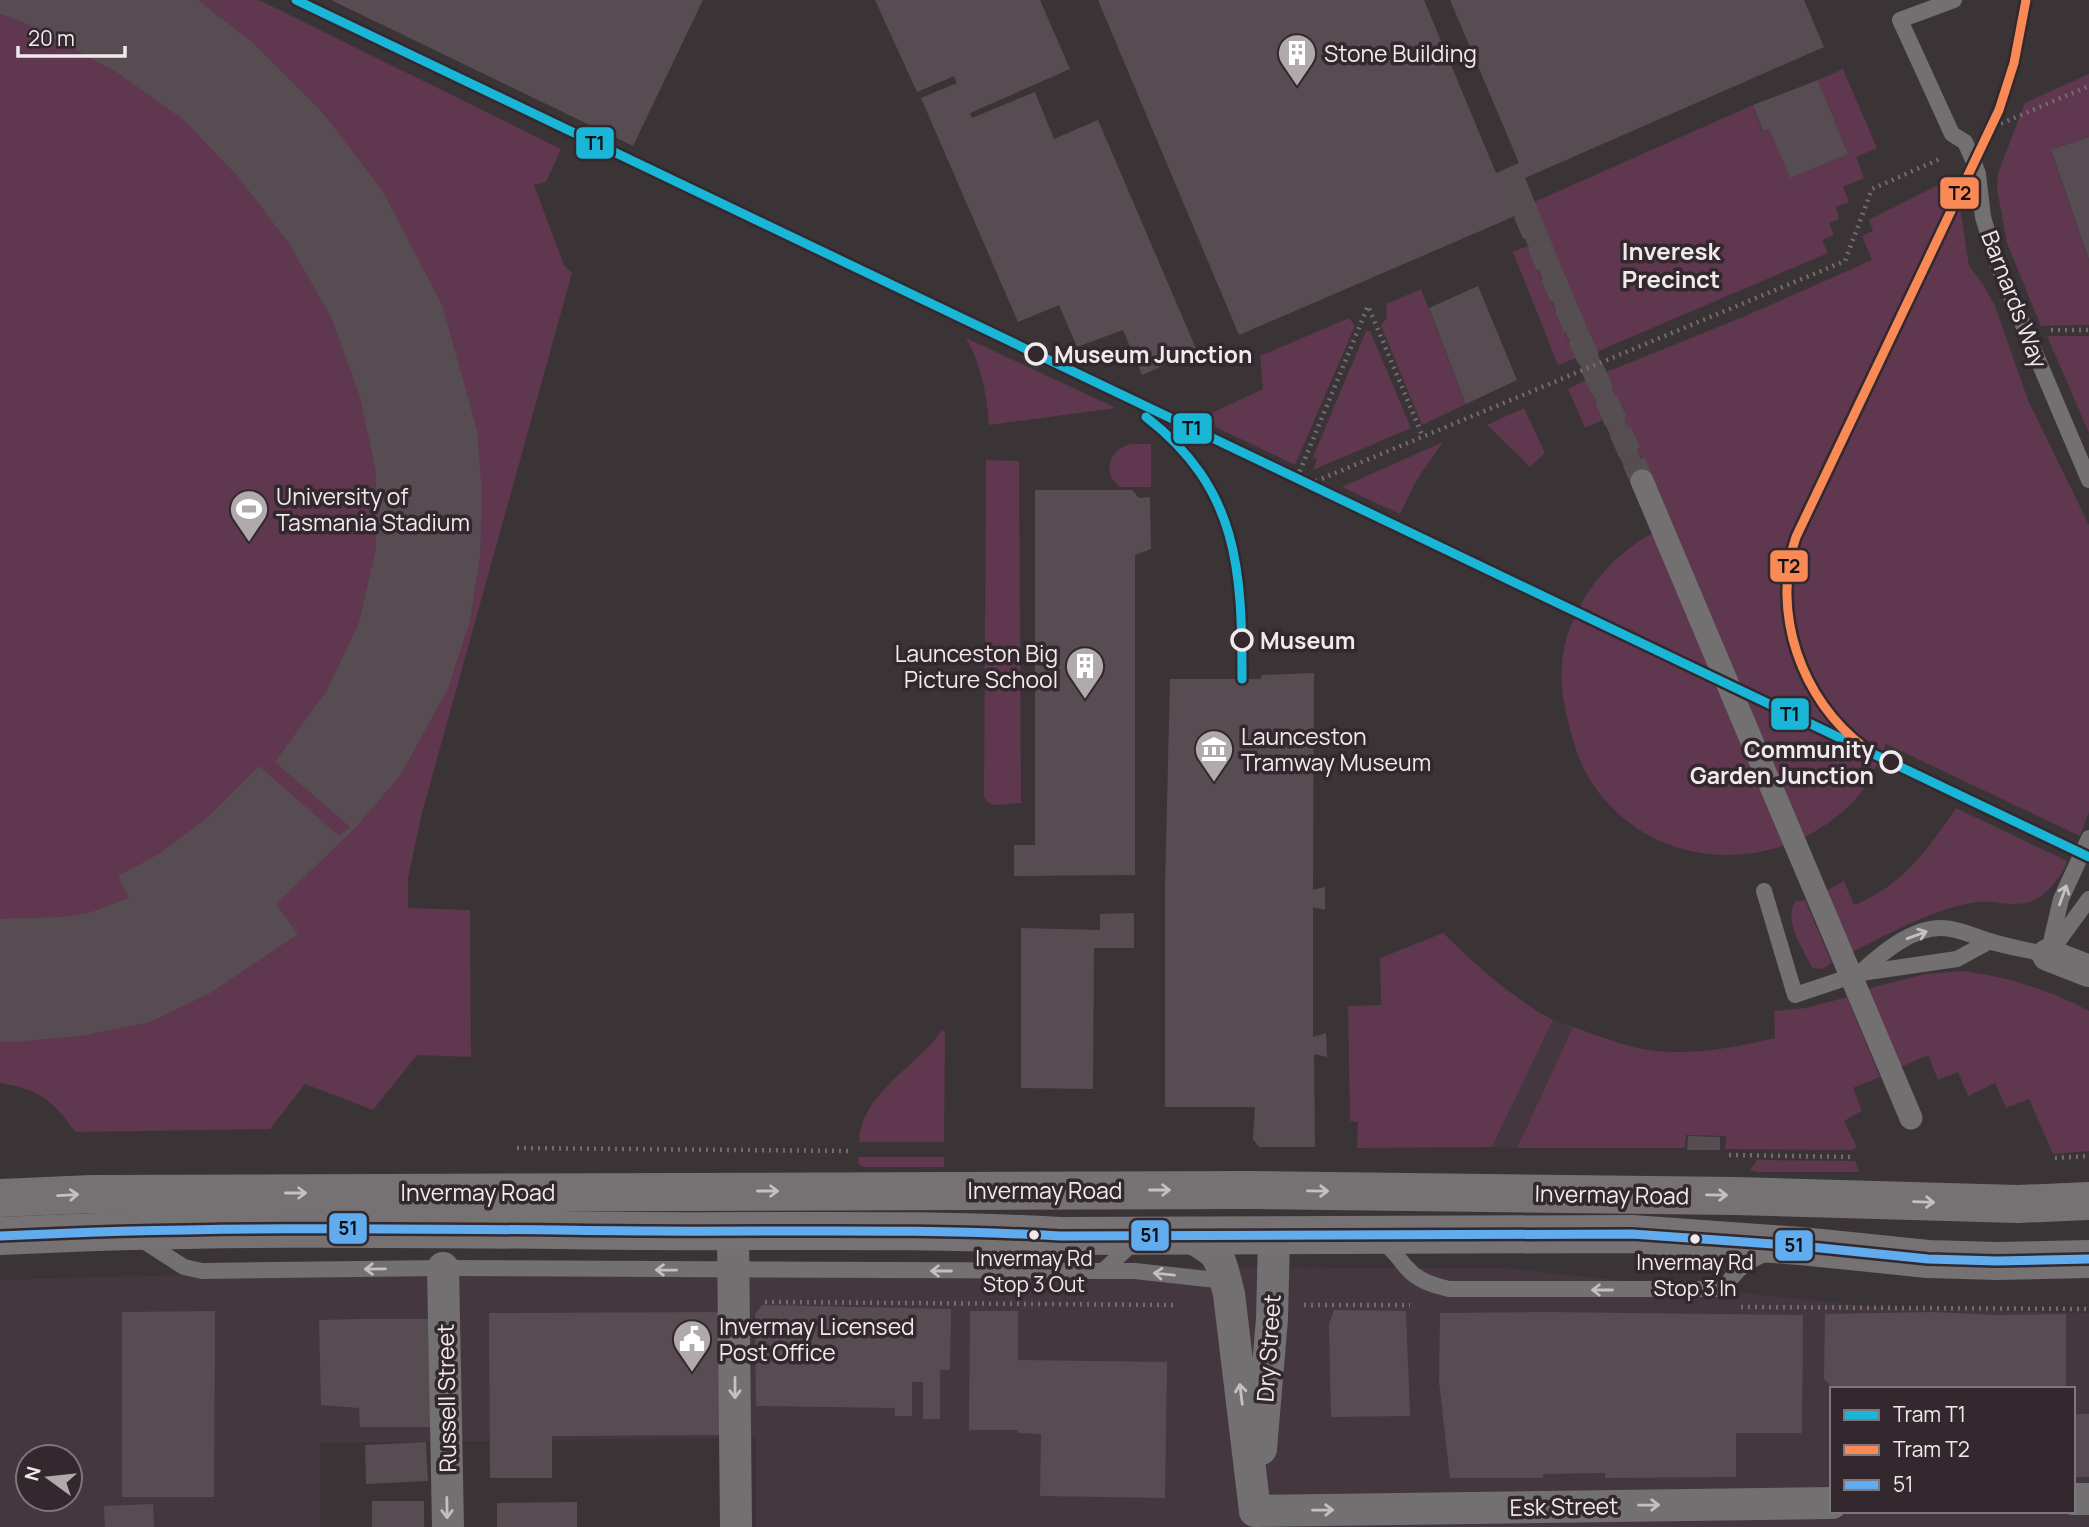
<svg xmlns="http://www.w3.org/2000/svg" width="2089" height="1527" font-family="Manrope,sans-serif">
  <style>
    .built { fill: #45373f; fill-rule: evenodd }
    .green { fill: #5f374f }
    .building { fill: #584c53 }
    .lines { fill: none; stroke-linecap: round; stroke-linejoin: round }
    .pedestrian-tunnel { stroke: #554f52; stroke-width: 23; stroke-dasharray: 23 11; stroke-linecap: butt }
    .path { stroke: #716d6f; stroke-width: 4.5; stroke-dasharray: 2 5; stroke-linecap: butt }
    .service { stroke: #727071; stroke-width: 16 }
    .pedestrian { stroke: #727071; stroke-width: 23 }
    .minor { stroke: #727071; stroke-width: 32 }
    .secondary { stroke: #767273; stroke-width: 38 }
    .bus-1-casing { stroke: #32282d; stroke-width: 14 }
    .bus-1 { stroke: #60acee; stroke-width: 9 }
    .tram-1-casing { stroke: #32282d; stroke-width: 14 }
    .tram-2-casing { stroke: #32282d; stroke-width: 14 }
    .tram-1 { stroke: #1ab6d8; stroke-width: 9 }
    .tram-2 { stroke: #f98a56; stroke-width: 9 }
    .oneway { stroke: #c4bfc2 }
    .oneway2 { stroke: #c5c0c2 }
    .stop-dot { fill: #32282d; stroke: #f0eaed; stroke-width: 3.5 }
    .bus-dot { fill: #f0eaed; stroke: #32282d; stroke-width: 2.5 }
    .labels { text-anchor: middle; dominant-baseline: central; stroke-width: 7; stroke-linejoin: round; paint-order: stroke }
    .bus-label { font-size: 21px; fill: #f0eaed; stroke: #32282d }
    .poi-label { font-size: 23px; fill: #f0eaed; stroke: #32282d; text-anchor: start }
    .street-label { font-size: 23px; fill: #f0eaed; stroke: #32282d }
    .stop-label { font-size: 23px; font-weight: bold; fill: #f0eaed; stroke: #32282d; text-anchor: start }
    .neighbourhood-label { font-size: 24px; font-weight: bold; fill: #f0eaed; stroke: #32282d }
    .line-badge { stroke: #32282d; stroke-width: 2.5 }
    .pale-badge-label { font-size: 19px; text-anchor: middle; font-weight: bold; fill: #111 }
  </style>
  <rect width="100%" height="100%" fill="#3a3437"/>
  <g class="built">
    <polygon points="1553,1020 1573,1027 1517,1148 1492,1147"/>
    <path d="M677 1266 1503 1268 1895 1309 2089 1313V1527H756V1438L320 1443V1527H0V1280L443 1268ZM1832 1389H2073V1511H1832ZM28 1457H70V1499H28Z"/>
  </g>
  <g class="green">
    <path d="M0 0H259L561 149 546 182 534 185 564 265 572 273 422 813 408 878V908L470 910 471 1057 417 1055 373 1110 305 1084 270 1129 75 1132C53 1100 38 1089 0 1083Z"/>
    <polygon points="1843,69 1877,148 1856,157 1864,178 1843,187 1849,202 1836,207 1839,219 1829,223 1834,235 1822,240 1828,253 1596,352 1534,202 1753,105 1762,131 1769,129 1790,177 1848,154 1818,80"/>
    <polygon points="2089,74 2089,137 2051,151 2089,261 2089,325 2041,326 2007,243 1997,189 1998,173 2025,103"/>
    <path d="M1938 185 1960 207 1969 266 1983 284 1995 306 2028 400 2089 525V812L2080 836 1886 744C1877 765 1868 787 1852 803 1777 878 1649 873 1590 780 1579 762 1573 742 1568 721 1557 677 1559 644 1581 604 1599 570 1634 539 1670 525L1604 373 1743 317 1872 260 1862 236 1873 231 1869 220Z"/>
    <polygon points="1527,246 1576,358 1558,365 1513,252"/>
    <polygon points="1421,289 1466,404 1422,425 1381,326 1387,317 1386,304"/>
    <polygon points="1349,318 1355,326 1295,465 1199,419 1263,389 1260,356"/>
    <polygon points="1366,331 1370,331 1411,428 1313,470 1317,459 1313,457"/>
    <polygon points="2047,336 2089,336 2089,433"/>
    <path d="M966 338 1116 408 989 425C987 395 981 364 966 338Z"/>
    <polygon points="1586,380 1603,420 1585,428 1568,389"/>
    <polygon points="1524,408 1545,453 1530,467 1487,425"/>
    <polygon points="1443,442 1416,481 1400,514 1342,487"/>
    <path d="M1131 444H1151V487H1120C1101 474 1109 448 1131 444Z"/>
    <polygon points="986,460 1019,461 1021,803 997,805 988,803 984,796"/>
    <path d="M1956 808 2067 861C2063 875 2046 896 2032 901 2014 908 1997 900 1978 902 1934 908 1891 933 1852 952L1826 891 1844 881 1854 905C1901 887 1929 848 1956 808Z"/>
    <path d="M1805 900 1832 963 1822 969 1812 968C1804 949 1783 922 1795 902Z"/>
    <path d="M1443 933C1477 966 1512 998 1553 1020L1492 1147 1357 1148 1358 1122 1350 1121 1348 1006 1381 1005 1380 958Z"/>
    <path d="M1962 971C2008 977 2048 989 2089 1011V1151L2053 1154 2029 1099 2006 1108 1995 1083 1968 1096 1958 1072 1938 1080 1928 1055 1901 1067 1867 989 1925 974Z"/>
    <path d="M1847 997 1880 1077 1853 1088 1862 1111 1844 1121 1857 1147 1851 1150 1725 1149 1726 1136 1686 1135 1685 1148H1517L1573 1027C1600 1036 1628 1048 1656 1051 1696 1055 1737 1047 1775 1038L1774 1011 1806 1008Z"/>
    <path d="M942 1030 945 1032 944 1142H859C861 1093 917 1067 942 1030Z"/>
    <polygon points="858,1157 944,1157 944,1167 862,1167 858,1162"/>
    <polygon points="1757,1160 1855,1161 1859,1172 1758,1172 1750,1170"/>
  </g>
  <g class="building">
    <polygon points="0,0 198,0 252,42 322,112 382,190 442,305 477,430 482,494 480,557 469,624 448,688 400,776 353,830 276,904 298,934 212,992 150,1022 81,1036 13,1042 0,1042 0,919 63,917 89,913 129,898 118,876 159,854 206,819 259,766 339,836 350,827 275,762 326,692 359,623 376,549 376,472 360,397 332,319 290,245 240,179 184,120 115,71 21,21 0,14"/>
    <polygon points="331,0 703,0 633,146"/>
    <polygon points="875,0 1040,0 1070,69 970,113 972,118 1035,92 1054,139 1098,120 1197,351 1142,375 1123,330 1077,347 1059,305 1018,322 921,98 957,83 954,76 917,92"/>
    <polygon points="1098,0 1424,0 1496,173 1519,163 1450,0 1804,0 1824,47 1525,178 1641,459 1624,467 1515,216 1239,335"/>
    <polygon points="1818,80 1848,154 1790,178 1769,129 1763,131 1753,105"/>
    <polygon points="2089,137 2089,260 2051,150"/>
    <polygon points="1478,286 1517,380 1466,404 1429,308"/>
    <polygon points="1035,490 1132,490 1139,498 1150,497 1151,549 1135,555 1135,875 1014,876 1014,845 1035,845"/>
    <polygon points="1314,673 1313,890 1325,887 1325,910 1313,907 1313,1037 1326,1033 1327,1057 1314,1054 1315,1147 1259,1147 1253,1139 1255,1107 1165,1107 1165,887 1170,679 1261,679 1262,675"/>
    <polygon points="1134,913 1134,948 1094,948 1093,1089 1021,1088 1021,928 1100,930 1100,914"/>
    <polygon points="1688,1136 1720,1137 1720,1150 1687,1150"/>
    <polygon points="762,1305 951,1309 950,1370 940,1370 940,1419 923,1419 923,1382 912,1382 912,1416 895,1416 895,1408 756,1406 755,1314"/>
    <polygon points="1334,1310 1406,1311 1410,1416 1331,1417 1329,1324"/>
    <polygon points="215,1311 214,1497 122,1497 122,1312"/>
    <polygon points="970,1311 1018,1311 1018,1360 1167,1362 1165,1498 1040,1496 1041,1434 1017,1433 1018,1430 969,1430"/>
    <polygon points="731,1312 731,1435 552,1436 552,1478 490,1478 489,1313"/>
    <polygon points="1543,1312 1803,1315 1802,1433 1736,1433 1736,1477 1605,1478 1605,1473 1543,1474 1543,1478 1450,1478 1439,1381 1440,1313"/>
    <polygon points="1934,1312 1994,1315 2066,1314 2066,1389 1833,1389 1824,1379 1825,1314"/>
    <polygon points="358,1319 433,1319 433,1427 360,1427 359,1408 321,1405 319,1320"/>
    <rect x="2073" y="1414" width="16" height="63"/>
    <polygon points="426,1442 428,1481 366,1484 365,1445"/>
    <rect x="372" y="1501" width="52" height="26"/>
    <polygon points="577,1502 577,1527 497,1527 497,1503"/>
    <polygon points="153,1504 154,1527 105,1527 104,1506"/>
  </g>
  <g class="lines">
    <polyline class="pedestrian-tunnel" points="1528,189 1516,194 1642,481"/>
    <g class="path">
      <polyline points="1988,129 2089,86"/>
      <polyline points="2051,330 2089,330"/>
      <polyline points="1297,478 1368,306 1423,437"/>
      <polyline points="1309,484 1845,261 1872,189 1942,158"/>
      <polyline points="517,1148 852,1151"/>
      <polyline points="1729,1155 1854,1157"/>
      <polyline points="2055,1158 2089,1156"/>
      <polyline points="765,1302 1176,1305"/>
      <polyline points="1304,1305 1410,1305"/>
      <polyline points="1741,1307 2089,1309"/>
    </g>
    <g class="service">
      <polyline points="1954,0 1900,20 1952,134 1965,142 1973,160 1978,174 1983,217 1996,261 2089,480"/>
      <polyline points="1764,891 1795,995 1861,973 1957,959 1990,941"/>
      <polyline points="2051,951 2089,899"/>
      <polyline points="2048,955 2061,899 2089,838"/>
      <path d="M1861 972C1882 953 1911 928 1941 928 1958 928 1973 936 1989 941 2008 947 2029 950 2048 955"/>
      <polyline points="142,1240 184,1267 202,1271 443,1268 1103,1271 1135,1241"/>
      <path d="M1383 1243C1395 1250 1398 1259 1407 1268 1418 1281 1433 1285 1449 1289H1724C1735 1270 1748 1260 1768 1253"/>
      <polyline points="1103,1271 1135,1271 1225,1281"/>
    </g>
    <polyline class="pedestrian" points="1642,481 1911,1118"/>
    <g class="minor">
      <polyline points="2048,955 2089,971"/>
      <polyline points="733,1232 736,1527"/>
      <path d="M1186 1235C1223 1254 1219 1256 1229 1294L1255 1511"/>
      <polyline points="443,1268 448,1527"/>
      <polyline points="1261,1449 1272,1319 1274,1236"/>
      <polyline points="2073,1499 2089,1499"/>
      <polyline points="1255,1511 1832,1503"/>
    </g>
    <g class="secondary">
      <polyline points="0,1198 92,1194 1250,1190 1735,1196 2018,1204 2089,1201"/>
      <path d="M0 1236C216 1225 433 1229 650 1231 786 1232 923 1228 1060 1236L1632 1234 1801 1246 1928 1259 1997 1261 2089 1259"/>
    </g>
    <g class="bus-1-casing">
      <path id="bus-1" d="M0 1236C216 1225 433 1229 650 1231 786 1232 923 1228 1060 1236L1632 1234 1801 1246 1928 1259 1997 1261 2089 1259"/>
    </g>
    <use href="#bus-1" class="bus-1"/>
    <g class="tram-1-casing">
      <g id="tram-1">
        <polyline points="296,0 2089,857"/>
        <path d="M1146 417C1239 489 1242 570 1242 679"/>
      </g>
    </g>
    <g class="tram-2-casing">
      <path id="tram-2" d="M1864 747C1802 701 1770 612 1796 537L1999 110 2014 63 2026 0"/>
    </g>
    <use href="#tram-1" class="tram-1"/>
    <use href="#tram-2" class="tram-2"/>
  </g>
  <defs><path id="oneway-shaft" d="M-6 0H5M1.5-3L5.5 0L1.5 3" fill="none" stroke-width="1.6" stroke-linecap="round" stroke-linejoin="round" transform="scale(1.75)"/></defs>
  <g class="oneway">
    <use href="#oneway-shaft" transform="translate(2063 895) rotate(-70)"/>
    <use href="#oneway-shaft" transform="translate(1917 935) rotate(-20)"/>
    <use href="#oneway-shaft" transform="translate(375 1269) rotate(179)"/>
    <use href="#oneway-shaft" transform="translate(666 1270) rotate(-179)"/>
    <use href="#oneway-shaft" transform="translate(941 1271) rotate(180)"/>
    <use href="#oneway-shaft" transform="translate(1164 1274) rotate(-174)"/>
    <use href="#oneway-shaft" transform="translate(1602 1290) rotate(-180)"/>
    <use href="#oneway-shaft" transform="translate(735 1388) rotate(90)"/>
    <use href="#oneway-shaft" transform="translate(1241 1394) rotate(-97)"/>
    <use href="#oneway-shaft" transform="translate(1649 1505) rotate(-1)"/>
    <use href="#oneway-shaft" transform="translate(447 1508) rotate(89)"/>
    <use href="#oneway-shaft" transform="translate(1323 1510) rotate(-1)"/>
  </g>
  <g class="oneway2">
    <use href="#oneway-shaft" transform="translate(1160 1190)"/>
    <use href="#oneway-shaft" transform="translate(768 1191)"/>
    <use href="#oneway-shaft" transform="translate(1318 1191) rotate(1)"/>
    <use href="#oneway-shaft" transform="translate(296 1193)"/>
    <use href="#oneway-shaft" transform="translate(68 1195) rotate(-3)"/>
    <use href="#oneway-shaft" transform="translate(1717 1195) rotate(1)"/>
    <use href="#oneway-shaft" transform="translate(1924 1202) rotate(2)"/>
  </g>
  <defs>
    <g id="building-pin" transform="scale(2.0125)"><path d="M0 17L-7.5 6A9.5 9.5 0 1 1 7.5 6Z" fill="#b0aaad" stroke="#32282d"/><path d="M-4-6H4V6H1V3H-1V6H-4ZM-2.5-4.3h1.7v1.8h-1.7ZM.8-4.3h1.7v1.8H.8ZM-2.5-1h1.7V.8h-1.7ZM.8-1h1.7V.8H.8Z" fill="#fff"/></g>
    <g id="stadium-pin" transform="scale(2.0125)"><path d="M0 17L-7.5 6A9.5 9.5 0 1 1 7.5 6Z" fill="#b0aaad" stroke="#32282d"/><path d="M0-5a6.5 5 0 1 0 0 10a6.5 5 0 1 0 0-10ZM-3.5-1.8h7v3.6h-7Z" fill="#fff"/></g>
    <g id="museum-pin" transform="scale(2.0125)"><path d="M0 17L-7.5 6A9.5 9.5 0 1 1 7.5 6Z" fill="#b0aaad" stroke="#32282d"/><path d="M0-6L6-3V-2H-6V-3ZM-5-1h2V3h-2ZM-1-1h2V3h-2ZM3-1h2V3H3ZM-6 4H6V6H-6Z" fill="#fff"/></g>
    <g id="civic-pin" transform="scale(2.0125)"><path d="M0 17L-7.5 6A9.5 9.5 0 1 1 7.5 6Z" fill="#b0aaad" stroke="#32282d"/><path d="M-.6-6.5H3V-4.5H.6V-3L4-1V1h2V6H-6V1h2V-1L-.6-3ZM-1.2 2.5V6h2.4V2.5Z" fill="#fff"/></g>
  </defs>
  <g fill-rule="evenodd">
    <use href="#building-pin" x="1297" y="53"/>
    <use href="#stadium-pin" x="249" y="509"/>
    <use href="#building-pin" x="1085" y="666"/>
    <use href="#museum-pin" x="1214" y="749"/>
    <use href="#civic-pin" x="692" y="1339"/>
  </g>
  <g class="stop-dot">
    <circle cx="1036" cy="354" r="10"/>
    <circle cx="1242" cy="640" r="10"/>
    <circle cx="1891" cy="762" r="10"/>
  </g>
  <g class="bus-dot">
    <circle cx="1034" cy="1235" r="6"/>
    <circle cx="1695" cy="1239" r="6"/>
  </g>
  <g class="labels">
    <g class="bus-label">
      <text x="1034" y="1258">Invermay Rd<tspan x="1034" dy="26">Stop 3 Out</tspan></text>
      <text x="1695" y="1262">Invermay Rd<tspan x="1695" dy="26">Stop 3 In</tspan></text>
    </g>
    <g class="poi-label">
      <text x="1324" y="53">Stone Building</text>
      <text x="276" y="496">University of<tspan x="276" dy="26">Tasmania Stadium</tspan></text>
      <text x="1058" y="653" text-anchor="end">Launceston Big<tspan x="1058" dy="26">Picture School</tspan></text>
      <text x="1241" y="736">Launceston<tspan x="1241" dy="26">Tramway Museum</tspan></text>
      <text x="719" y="1326">Invermay Licensed<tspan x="719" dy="26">Post Office</tspan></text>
    </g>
    <g class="street-label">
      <text transform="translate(2015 299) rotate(69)">Barnards Way</text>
      <text x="1045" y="1190">Invermay Road</text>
      <text x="478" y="1192">Invermay Road</text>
      <text transform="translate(1612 1194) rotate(1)">Invermay Road</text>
      <text transform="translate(1268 1348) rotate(-86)">Dry Street</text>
      <text transform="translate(446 1398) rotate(-91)">Russell Street</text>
      <text transform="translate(1564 1506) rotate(-1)">Esk Street</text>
    </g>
    <g class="stop-label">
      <text x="1054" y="354">Museum Junction</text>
      <text x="1260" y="640">Museum</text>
      <text x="1874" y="749" text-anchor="end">Community<tspan x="1874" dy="26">Garden Junction</tspan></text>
    </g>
    <g class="neighbourhood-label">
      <text x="1671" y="250">Inveresk<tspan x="1671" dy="28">Precinct</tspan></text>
    </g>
  </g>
  <g class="line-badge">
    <rect x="575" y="126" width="40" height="34" rx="7" fill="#1ab6d8"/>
    <rect x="1939" y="176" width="41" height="34" rx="7" fill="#f98a56"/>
    <rect x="1172" y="412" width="41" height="33" rx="7" fill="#1ab6d8"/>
    <rect x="1769" y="549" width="40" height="34" rx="7" fill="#f98a56"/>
    <rect x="1770" y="697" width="40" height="34" rx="7" fill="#1ab6d8"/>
    <rect x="328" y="1212" width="40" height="33" rx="7" fill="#60acee"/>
    <rect x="1130" y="1219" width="40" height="33" rx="7" fill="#60acee"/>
    <rect x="1774" y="1229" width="40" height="33" rx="7" fill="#60acee"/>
  </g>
  <g class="pale-badge-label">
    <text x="595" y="150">T1</text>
    <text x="1960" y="200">T2</text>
    <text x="1192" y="435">T1</text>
    <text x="1789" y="573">T2</text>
    <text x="1790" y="721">T1</text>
    <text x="348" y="1235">51</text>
    <text x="1150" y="1242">51</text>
    <text x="1794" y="1252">51</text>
  </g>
  <rect x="1830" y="1387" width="245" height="126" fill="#32282d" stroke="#7e767a" stroke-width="2"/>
  <rect x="1844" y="1410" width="35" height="10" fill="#1ab6d8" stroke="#7e767a" stroke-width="2"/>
  <text x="1893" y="1422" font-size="21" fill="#f0eaed">Tram T1</text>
  <rect x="1844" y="1445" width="35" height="10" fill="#f98a56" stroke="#7e767a" stroke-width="2"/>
  <text x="1893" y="1457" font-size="21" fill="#f0eaed">Tram T2</text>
  <rect x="1844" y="1480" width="35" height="10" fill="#60acee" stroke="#7e767a" stroke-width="2"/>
  <text x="1893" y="1492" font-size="21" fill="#f0eaed">51</text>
  <g transform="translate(49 1478) rotate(285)"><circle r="33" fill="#32282d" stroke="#7e767a" stroke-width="2"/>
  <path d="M0-5L12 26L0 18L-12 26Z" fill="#b0aaad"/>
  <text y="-10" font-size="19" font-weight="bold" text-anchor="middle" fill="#f0eaed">N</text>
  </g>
  <path d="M18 46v10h107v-10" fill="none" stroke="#f0eaed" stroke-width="3.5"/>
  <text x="28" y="46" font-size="21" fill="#f0eaed" stroke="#32282d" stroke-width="5" paint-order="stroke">20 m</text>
</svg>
